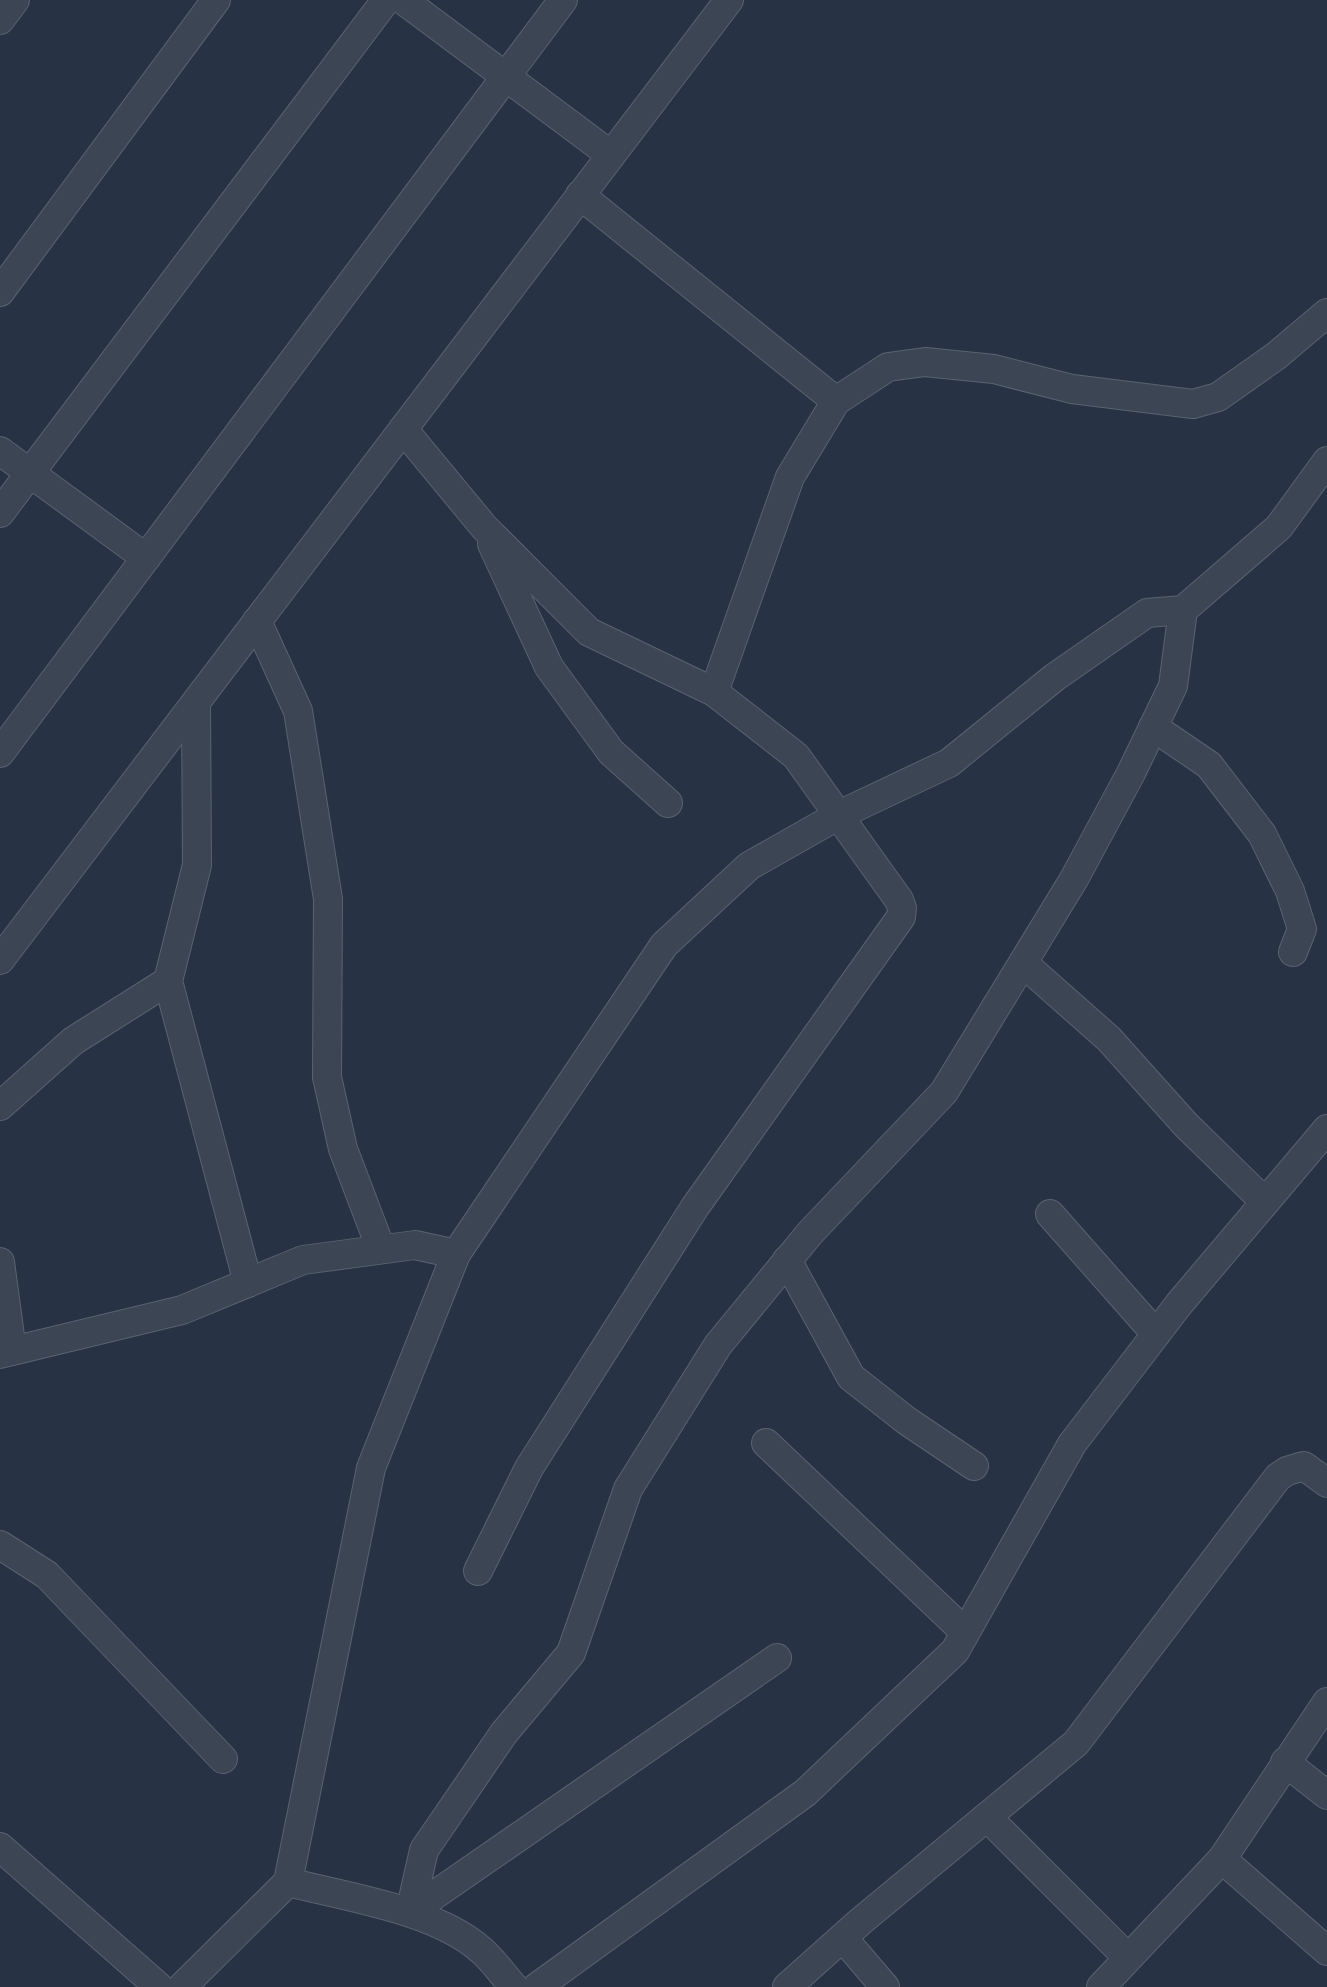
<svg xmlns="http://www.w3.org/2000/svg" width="1327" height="1987" font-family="'Work Sans',sans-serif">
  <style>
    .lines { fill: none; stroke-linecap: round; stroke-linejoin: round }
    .minor-casing { stroke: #5a6370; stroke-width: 30 }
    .tertiary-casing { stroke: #5a6370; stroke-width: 30 }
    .minor { stroke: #3b4553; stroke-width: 28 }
    .tertiary { stroke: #3b4553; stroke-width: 28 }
  </style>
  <rect width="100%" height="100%" fill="#273344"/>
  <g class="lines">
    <g class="minor-casing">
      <g id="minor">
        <polyline points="403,0 611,155"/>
        <polyline points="0,20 15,0"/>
        <polyline points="580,195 836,401"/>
        <polyline points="0,292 216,0"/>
        <polyline points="403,429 484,527 589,632 714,692 796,756 899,900 902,908 901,917 695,1207 529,1468 478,1571"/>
        <polyline points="0,451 146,558"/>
        <polyline points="0,513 386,0"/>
        <polyline points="492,544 549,667 611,752 668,803"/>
        <polyline points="257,621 298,711 328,899 327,1077 343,1149 381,1249"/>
        <polyline points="714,692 790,477 836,401 888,367 925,362 994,369 1072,389 1193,404 1218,397 1276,356 1327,313"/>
        <polyline points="196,703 197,865 168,981 248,1283"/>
        <polyline points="1153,727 1209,765 1262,834 1290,891 1302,929 1293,952"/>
        <polyline points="0,753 563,0"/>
        <polyline points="1023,963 1109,1039 1186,1125 1265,1202"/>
        <polyline points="0,1106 73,1041 168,981"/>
        <polyline points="1050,1214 1156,1334"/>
        <polyline points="787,1260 851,1377 907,1421 974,1466"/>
        <polyline points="0,1262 12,1351"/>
        <polyline points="0,1354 182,1310 303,1260 415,1245 456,1254"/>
        <polyline points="766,1443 965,1632"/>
        <polyline points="0,1545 47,1575 223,1759"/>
        <polyline points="1285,1762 1327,1795"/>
        <polyline points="987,1817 1128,1958"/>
        <polyline points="0,1847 159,1987"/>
        <polyline points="1222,1859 1327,1951"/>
        <path d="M288 1882C347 1897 436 1910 481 1950 493 1960 503 1975 514 1987"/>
        <polyline points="410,1912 424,1850 504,1733 571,1653 628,1489 718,1345 810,1233 944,1092 1074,879 1131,773 1173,686 1183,610"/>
        <polyline points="410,1912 777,1658"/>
        <polyline points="843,1938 885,1987"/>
        <polyline points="182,1987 288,1882 371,1468 456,1254 664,945 749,866 839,815 949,763 1055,677 1147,613 1183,610 1279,527 1327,461"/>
        <polyline points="537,1987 805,1793 955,1651 1072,1444 1179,1304 1327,1129"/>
        <polyline points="787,1987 861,1921 1076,1743 1278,1477 1287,1471 1304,1466 1327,1483"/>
        <polyline points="1101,1987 1222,1859 1327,1702"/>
      </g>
    </g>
    <g class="tertiary-casing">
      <polyline id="tertiary" points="0,960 729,0"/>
    </g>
    <use href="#minor" class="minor"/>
    <use href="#tertiary" class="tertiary"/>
  </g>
</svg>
